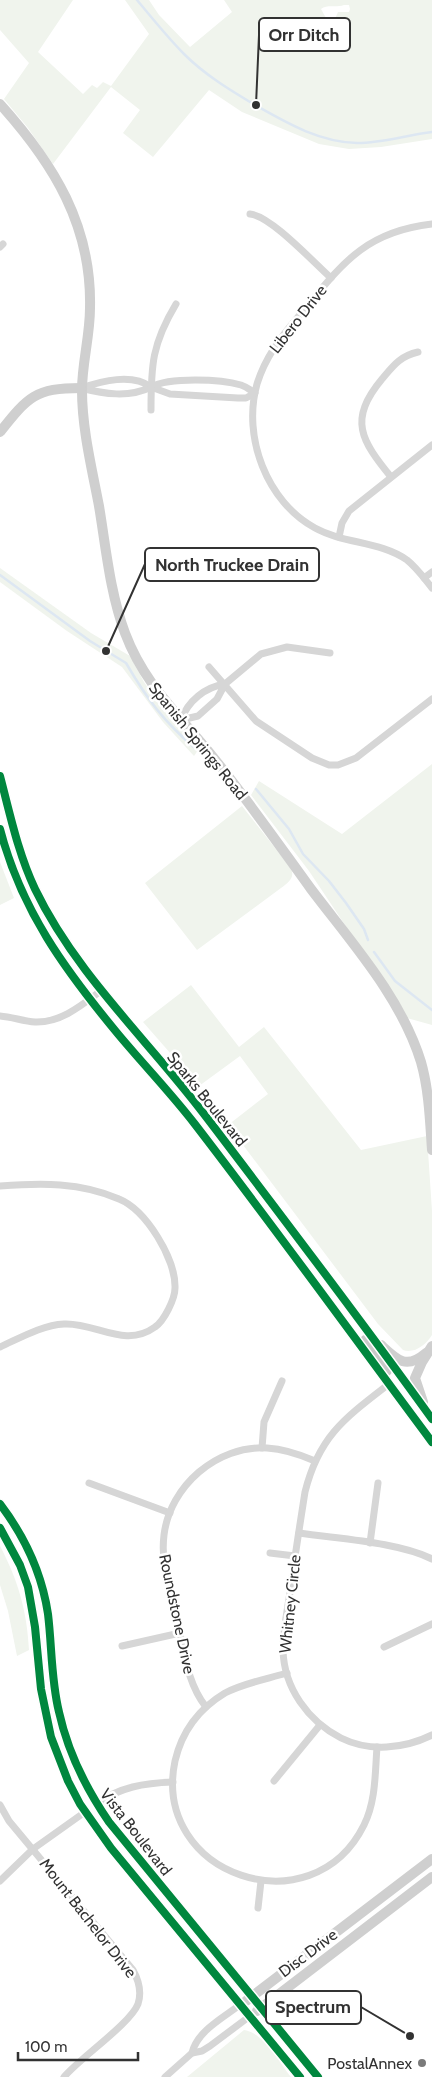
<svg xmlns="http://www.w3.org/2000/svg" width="432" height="2077" font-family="Cabin,sans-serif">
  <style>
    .green { fill: #f0f4ed; fill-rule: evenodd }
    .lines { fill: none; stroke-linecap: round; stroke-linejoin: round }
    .stream { stroke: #dde7f2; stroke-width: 2.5 }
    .street { stroke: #d6d6d6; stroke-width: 7 }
    .secondary { stroke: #cfcfcf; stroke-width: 10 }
    .primary { stroke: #c9c9c9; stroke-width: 10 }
    .cycleway-casing { stroke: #fff; stroke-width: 11 }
    .cycleway { stroke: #00873e; stroke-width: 8 }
    .poi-dot { fill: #7a7a7a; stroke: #fff; stroke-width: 2 }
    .labels { text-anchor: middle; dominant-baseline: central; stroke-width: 5; stroke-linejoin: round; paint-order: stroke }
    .street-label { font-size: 16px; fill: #323232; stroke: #fff }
    .poi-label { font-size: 16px; fill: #323232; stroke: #fff; text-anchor: end }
    .leader { fill: none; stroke: #323232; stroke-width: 2 }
    .callout-dot { fill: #323232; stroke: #fff; stroke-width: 2 }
    .callout { fill: #fff; stroke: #323232; stroke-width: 2 }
    .callout-label { font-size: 18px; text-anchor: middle; font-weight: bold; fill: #323232 }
  </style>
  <rect width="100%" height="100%" fill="#fff"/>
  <g class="green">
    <path d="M0 0H73L38 52 83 94 92 85 97 88 103 82 111 86 149 34 125 0H149L159 15 190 47 232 12 224 0H432V139L381 147 349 149 319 144 242 112 209 90 153 157 123 133 140 110 111 87 53 164 28 128 4 99 29 63 0 30ZM344 5H349L350 9 349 12H338L331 28 325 35 321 46 315 49 311 48C310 37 320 27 326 18L321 9C327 4 336 8 344 5Z"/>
    <polygon points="0,568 91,633 130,656 144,682 156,700 170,717 200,747 194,756 163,722 122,667 67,631 0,582"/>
    <polygon points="432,764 432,1025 407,1018 309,871 251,795 259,781 342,834"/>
    <path d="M242 806 290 867C296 877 289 882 281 888L197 950 145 883Z"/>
    <polygon points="0,862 14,898 0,905"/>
    <path d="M191 985 239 1047 264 1027 361 1150 427 1136 432 1211V1335C426 1345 414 1354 403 1350L378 1324 228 1125 268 1094 240 1056 199 1086 143 1022Z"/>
    <path d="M0 1546C18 1580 27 1611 29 1650L17 1656 8 1611 0 1585Z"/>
    <path d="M244 2030C264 2033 279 2062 291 2077H187Z"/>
  </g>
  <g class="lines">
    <g class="stream">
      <path d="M137 0C152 18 168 38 184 54 205 75 230 90 255 105 287 123 319 142 357 143 382 143 407 135 432 132"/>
      <path d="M0 575 90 641 126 663C147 699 164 722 196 749"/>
      <polyline points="256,789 289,829 303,854 329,881 346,903 364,929 368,940"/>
      <polyline points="374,952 395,981 432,1010"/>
    </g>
    <g class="street">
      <path d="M250 214C271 216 313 262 331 278"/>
      <path d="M432 224C362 232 340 267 298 317 280 338 265 358 257 384 242 437 267 502 315 528 344 544 380 541 407 560 417 568 424 578 432 588"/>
      <polyline points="0,247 3,244"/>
      <path d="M81 388C102 381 132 373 151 387 169 377 221 379 241 385 247 387 250 390 255 393L246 398H238L170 394 151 387C129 398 104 394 81 388"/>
      <path d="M151 410C151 365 152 344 176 304"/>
      <path d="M391 477C361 440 348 420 382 379 393 366 400 356 418 352"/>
      <polyline points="339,537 342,523 349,511 432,445"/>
      <polyline points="424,578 432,572"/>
      <polyline points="209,667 256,721 312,758 329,765 338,765 356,758 432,699"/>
      <path d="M225 684C205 687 188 701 181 720L198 716 217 699 225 684 261 654 287 647 330 653"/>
      <path d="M0 1016C12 1017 23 1021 35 1022 61 1023 82 1005 102 990"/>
      <path d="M0 1186C41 1183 80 1182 119 1199 146 1210 176 1259 175 1288 175 1299 164 1321 155 1327 125 1349 95 1322 64 1324 42 1325 20 1338 0 1347"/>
      <path d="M389 1384C345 1418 319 1436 305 1492 300 1524 295 1555 291 1586 288 1607 283 1629 283 1650 284 1688 308 1721 341 1738 369 1752 404 1749 432 1735"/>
      <polyline points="262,1448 264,1422 282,1381"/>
      <polyline points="89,1483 170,1513"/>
      <path d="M299 1533C338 1539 398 1542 432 1559"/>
      <polyline points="370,1543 378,1483"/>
      <polyline points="270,1553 295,1556"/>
      <polyline points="122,1646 180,1633"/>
      <polyline points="384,1647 432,1624"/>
      <path d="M287 1673C267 1679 244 1683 225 1693 200 1708 182 1731 175 1761 151 1875 312 1930 364 1825 376 1801 375 1773 377 1747"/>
      <path d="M206 1707C188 1684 185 1656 179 1629 172 1599 160 1566 164 1535 170 1486 217 1445 267 1448 284 1449 299 1454 315 1461"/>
      <polyline points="274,1781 320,1725"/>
      <path d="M96 1804C120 1787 144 1783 173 1782"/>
      <path d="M0 1805 9 1821 133 1970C139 1981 142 1992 138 2004 130 2024 81 2057 64 2077"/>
      <polyline points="0,1881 33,1849 85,1812"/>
      <polyline points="258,1908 261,1881"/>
      <path d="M192 2053C197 2031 223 2018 241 2004"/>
      <polyline points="165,2077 192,2053 202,2051 210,2046 250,2016"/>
    </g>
    <g class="secondary">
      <path d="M0 104C54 164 92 226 90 308 90 336 82 363 82 390 82 429 92 469 99 506 106 548 110 593 125 633 145 686 179 714 213 757 247 799 279 845 311 889 351 942 401 997 421 1062 429 1090 430 1121 432 1150"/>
      <path d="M0 432C28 397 35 388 81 388"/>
      <path d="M381 1345C397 1360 406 1370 426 1353"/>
      <polyline points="423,1402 415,1378 422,1362 432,1346"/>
      <path d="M0 1504C25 1537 42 1574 48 1614 52 1647 51 1680 59 1712 68 1753 85 1787 109 1822L318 2077"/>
      <polyline points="0,1528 20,1565 28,1587 35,1627 41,1689 51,1737 68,1781 80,1804 111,1848 300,2077"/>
      <polyline points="246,2001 432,1859"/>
      <polyline points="257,2011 432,1877"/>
    </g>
    <g class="primary">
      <path d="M0 776C10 814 18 853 35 889 76 974 147 1039 204 1114 281 1215 358 1316 432 1419"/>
      <path d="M0 829C21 910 65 970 118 1034 143 1064 170 1092 194 1123 275 1228 353 1336 432 1442"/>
      <polyline points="365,1340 387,1371"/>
    </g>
    <g class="cycleway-casing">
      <g id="cycleway">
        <path d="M0 776C10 814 18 853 35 889 76 974 147 1039 204 1114 281 1215 358 1316 432 1419"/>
        <path d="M0 829C21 910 65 970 118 1034 143 1064 170 1092 194 1123 275 1228 353 1336 432 1442"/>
        <path d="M0 1504C25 1537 42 1574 48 1614 52 1647 51 1680 59 1712 68 1753 85 1787 109 1822L318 2077"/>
        <polyline points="0,1528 20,1565 28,1587 35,1627 41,1689 51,1737 68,1781 80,1804 111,1848 300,2077"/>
      </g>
    </g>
    <use href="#cycleway" class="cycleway"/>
  </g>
  <circle class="poi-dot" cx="422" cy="2063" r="5"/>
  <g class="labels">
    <g class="street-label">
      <text transform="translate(298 319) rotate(-52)">Libero Drive</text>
      <text transform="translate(198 741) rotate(51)">Spanish Springs Road</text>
      <text transform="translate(207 1099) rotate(51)">Sparks Boulevard</text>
      <text transform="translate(290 1604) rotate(-84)">Whitney Circle</text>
      <text transform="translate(177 1614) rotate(78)">Roundstone Drive</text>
      <text transform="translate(136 1832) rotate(52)">Vista Boulevard</text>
      <text transform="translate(88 1918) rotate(52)">Mount Bachelor Drive</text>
      <text transform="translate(308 1953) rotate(-37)">Disc Drive</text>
    </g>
    <g class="poi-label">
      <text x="412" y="2063">PostalAnnex</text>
    </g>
  </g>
  <path class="leader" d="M256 105L259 35M106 651L145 564M410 2036L361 2007"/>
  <g class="callout-dot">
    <circle cx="256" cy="105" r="5"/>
    <circle cx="106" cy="651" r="5"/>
    <circle cx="410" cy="2036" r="5"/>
  </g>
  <g class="callout">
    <rect x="259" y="18" width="91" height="33" rx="5"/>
    <rect x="145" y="548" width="174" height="33" rx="5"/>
    <rect x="266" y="1991" width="95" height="33" rx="5"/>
  </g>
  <g class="callout-label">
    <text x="304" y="41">Orr Ditch</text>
    <text x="232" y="571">North Truckee Drain</text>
    <text x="313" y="2013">Spectrum</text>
  </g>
  <path d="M18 2052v8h120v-8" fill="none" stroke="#323232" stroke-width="2.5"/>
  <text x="25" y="2052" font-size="15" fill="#323232" stroke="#ffffff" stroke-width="4" paint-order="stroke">100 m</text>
</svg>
